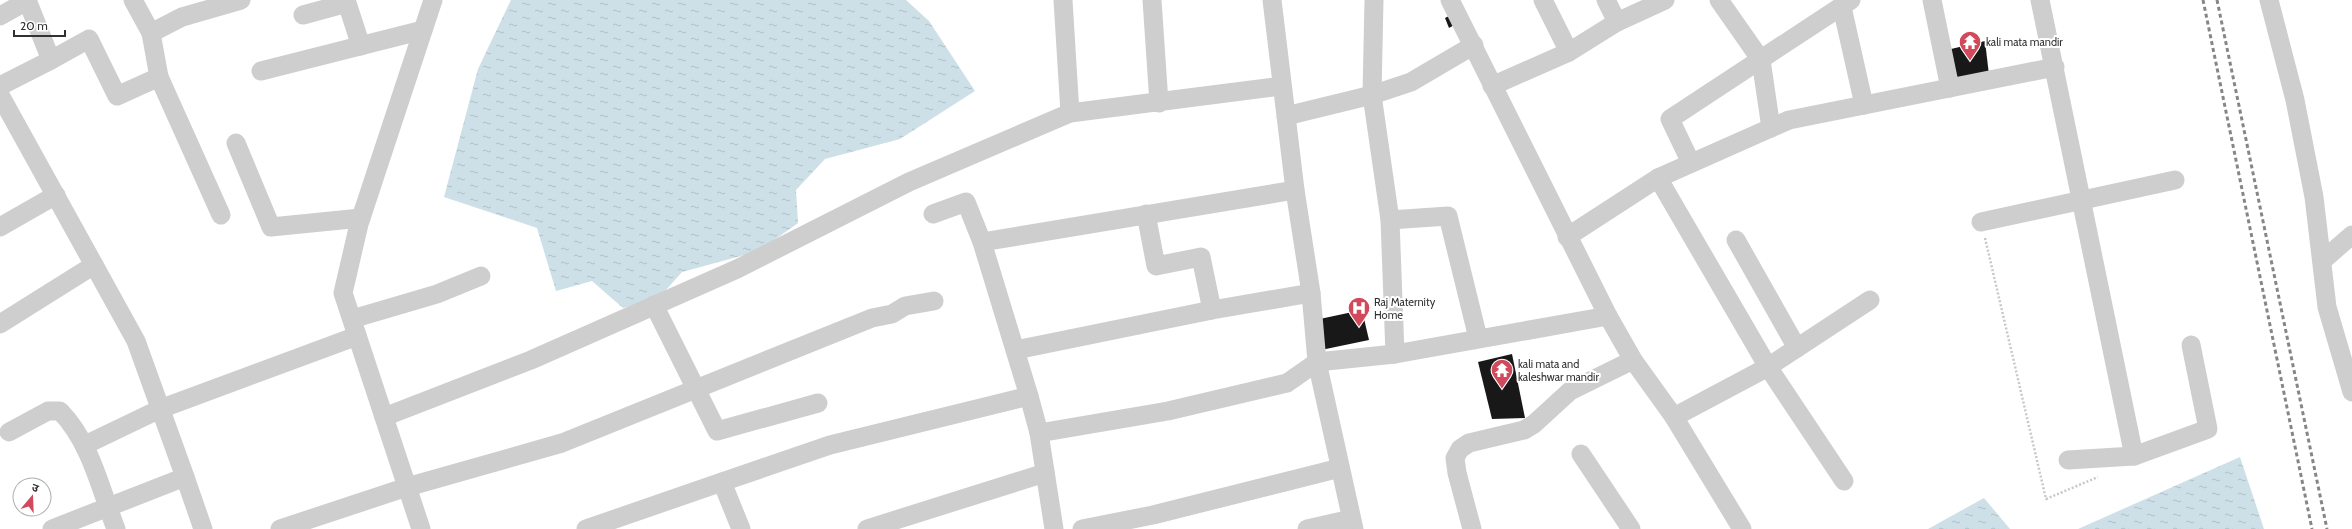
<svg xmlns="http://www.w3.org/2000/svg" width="2352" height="529" font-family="Cabin,'Noto Sans Devanagari',sans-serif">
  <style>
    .water { fill: url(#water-ripples) }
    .building { fill: #181818 }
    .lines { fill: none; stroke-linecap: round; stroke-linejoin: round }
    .path { stroke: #c8c8c8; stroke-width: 2.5; stroke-dasharray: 2 2; stroke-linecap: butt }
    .minor { stroke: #cecece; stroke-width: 19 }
    .rail { stroke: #868686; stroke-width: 3; stroke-dasharray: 4 3; stroke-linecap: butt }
    .labels { text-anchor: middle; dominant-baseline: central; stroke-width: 4; stroke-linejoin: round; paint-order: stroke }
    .poi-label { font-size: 11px; fill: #313131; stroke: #fff; text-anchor: start }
  </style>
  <defs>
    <pattern id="water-ripples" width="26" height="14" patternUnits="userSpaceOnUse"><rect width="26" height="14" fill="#cddfe7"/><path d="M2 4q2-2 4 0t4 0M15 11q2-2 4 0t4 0" fill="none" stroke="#b0c0c7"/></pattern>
  </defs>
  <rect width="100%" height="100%" fill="#fff"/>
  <g class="water">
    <polygon points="511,0 906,0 929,21 975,91 900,139 825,159 796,190 798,223 759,251 682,272 657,300 623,308 592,281 556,291 537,228 444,197 478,69"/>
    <polygon points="2240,457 2264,529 2078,529"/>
    <polygon points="1984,498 2010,529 1928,529"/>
  </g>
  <g class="building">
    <polygon points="1451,15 1456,24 1449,28 1445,18"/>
    <polygon points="1985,41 1989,75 1954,81 1951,49"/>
    <polygon points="1362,310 1369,340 1321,350 1315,320"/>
    <polygon points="1512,354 1525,418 1492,419 1478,362"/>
  </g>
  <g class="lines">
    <polyline class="path" points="1985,238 2046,499 2098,477"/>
    <g class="minor">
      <polyline points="27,0 51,60 89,39 117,96 159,77 151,33 133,0"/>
      <polyline points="1063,0 1070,113"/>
      <polyline points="1152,0 1159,103"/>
      <polyline points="1272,0 1295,190 1311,293 1317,362 1354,529"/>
      <polyline points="1374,0 1372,95 1390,220 1395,354"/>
      <polyline points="1450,0 1608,316 1633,360 1674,417 1742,529"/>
      <polyline points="1543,0 1569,52"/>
      <polyline points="1606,0 1617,22"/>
      <polyline points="1719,0 1761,60 1771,128"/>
      <polyline points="1932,0 1950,88"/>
      <polyline points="2040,0 2134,456"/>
      <polyline points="2269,0 2295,100 2314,197 2327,307 2352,392"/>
      <polyline points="1842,7 1864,105"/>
      <polyline points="303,15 347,3 361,46"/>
      <polyline points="0,16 27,1"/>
      <polyline points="151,33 182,17 241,0"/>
      <polyline points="261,71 423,30"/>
      <polyline points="159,77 221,215"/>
      <polyline points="0,86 51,60"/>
      <polyline points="1492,86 1569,52 1617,22 1665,0"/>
      <polyline points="0,95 136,341 185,477 52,529"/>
      <polyline points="1286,116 1372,95 1411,82 1474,45"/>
      <polyline points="236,143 271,227 361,218"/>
      <polyline points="1691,163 1670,119 1851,0"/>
      <polyline points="1658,178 1768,367 1844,481"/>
      <polyline points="933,214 966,202 982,242 1295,190"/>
      <polyline points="1146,214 1156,266 1201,257 1212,310"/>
      <polyline points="1390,220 1448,216 1478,338"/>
      <polyline points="1981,222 2175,180"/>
      <polyline points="0,227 56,195"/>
      <polyline points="1567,237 1658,178 1789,120 2055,67"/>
      <polyline points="1736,240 1797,348"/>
      <polyline points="2322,261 2352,235"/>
      <polyline points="654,305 717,431 818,403"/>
      <polyline points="352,319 437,294 481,276"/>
      <polyline points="0,324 94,265"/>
      <polyline points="1016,350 1212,310 1311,293"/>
      <polyline points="1029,396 1039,433 1054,529"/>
      <polyline points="384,417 531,360 737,269 909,182 1070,113 1282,86"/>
      <polyline points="1674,417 1768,367 1870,300"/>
      <path d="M9 432 48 411H60C91 443 100 488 116 529"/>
      <polyline points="1039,433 1168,411 1287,383 1317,362 1395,354 1608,316"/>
      <polyline points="85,445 160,409 357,336"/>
      <polyline points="1581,454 1631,529"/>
      <polyline points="2068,460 2134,456 2208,429 2191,345"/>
      <polyline points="185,477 203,529"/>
      <polyline points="722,482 830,445 1029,396 982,242"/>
      <polyline points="280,529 407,487 562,443 872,318 892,314 905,306 934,301"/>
      <polyline points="421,529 343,293 359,224 433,0"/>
      <polyline points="586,529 722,482 741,529"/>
      <polyline points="867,529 1045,473"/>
      <polyline points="1082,529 1153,515 1340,468"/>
      <polyline points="1307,529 1351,519"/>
      <polyline points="1472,529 1457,473 1455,458 1460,449 1469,443 1524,430 1534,424 1570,391 1633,360"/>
    </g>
    <g class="rail">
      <polyline points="2203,0 2312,529"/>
      <polyline points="2217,0 2327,529"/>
    </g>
  </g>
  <defs>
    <g id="temple-pin" transform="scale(1.15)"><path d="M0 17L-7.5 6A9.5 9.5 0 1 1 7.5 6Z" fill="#d14a5b" stroke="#fff"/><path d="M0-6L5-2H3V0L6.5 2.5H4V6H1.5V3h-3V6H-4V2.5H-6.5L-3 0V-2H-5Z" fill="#fff"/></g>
    <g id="hospital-pin" transform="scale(1.15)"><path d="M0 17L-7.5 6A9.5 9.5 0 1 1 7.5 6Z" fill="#d14a5b" stroke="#fff"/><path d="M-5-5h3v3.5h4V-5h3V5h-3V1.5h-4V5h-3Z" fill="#fff"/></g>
  </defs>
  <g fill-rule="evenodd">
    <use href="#temple-pin" x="1970" y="42"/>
    <use href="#hospital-pin" x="1359" y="308"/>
    <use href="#temple-pin" x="1502" y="370"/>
  </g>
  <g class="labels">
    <g class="poi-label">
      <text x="1986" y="42">kali mata mandir</text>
      <text x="1374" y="302">Raj Maternity<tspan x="1374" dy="13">Home</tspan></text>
      <text x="1518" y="364">kali mata and<tspan x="1518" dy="13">kaleshwar mandir</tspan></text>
    </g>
  </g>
  <g transform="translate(32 497) rotate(19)"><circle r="19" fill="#ffffff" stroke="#adadad"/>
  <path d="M0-3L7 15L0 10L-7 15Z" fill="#d14a5b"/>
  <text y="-6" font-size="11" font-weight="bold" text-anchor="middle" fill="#313131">उ</text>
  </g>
  <path d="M14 30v6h51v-6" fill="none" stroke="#313131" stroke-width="2"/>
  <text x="20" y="30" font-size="12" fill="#313131" stroke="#ffffff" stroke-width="3" paint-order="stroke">20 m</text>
</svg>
